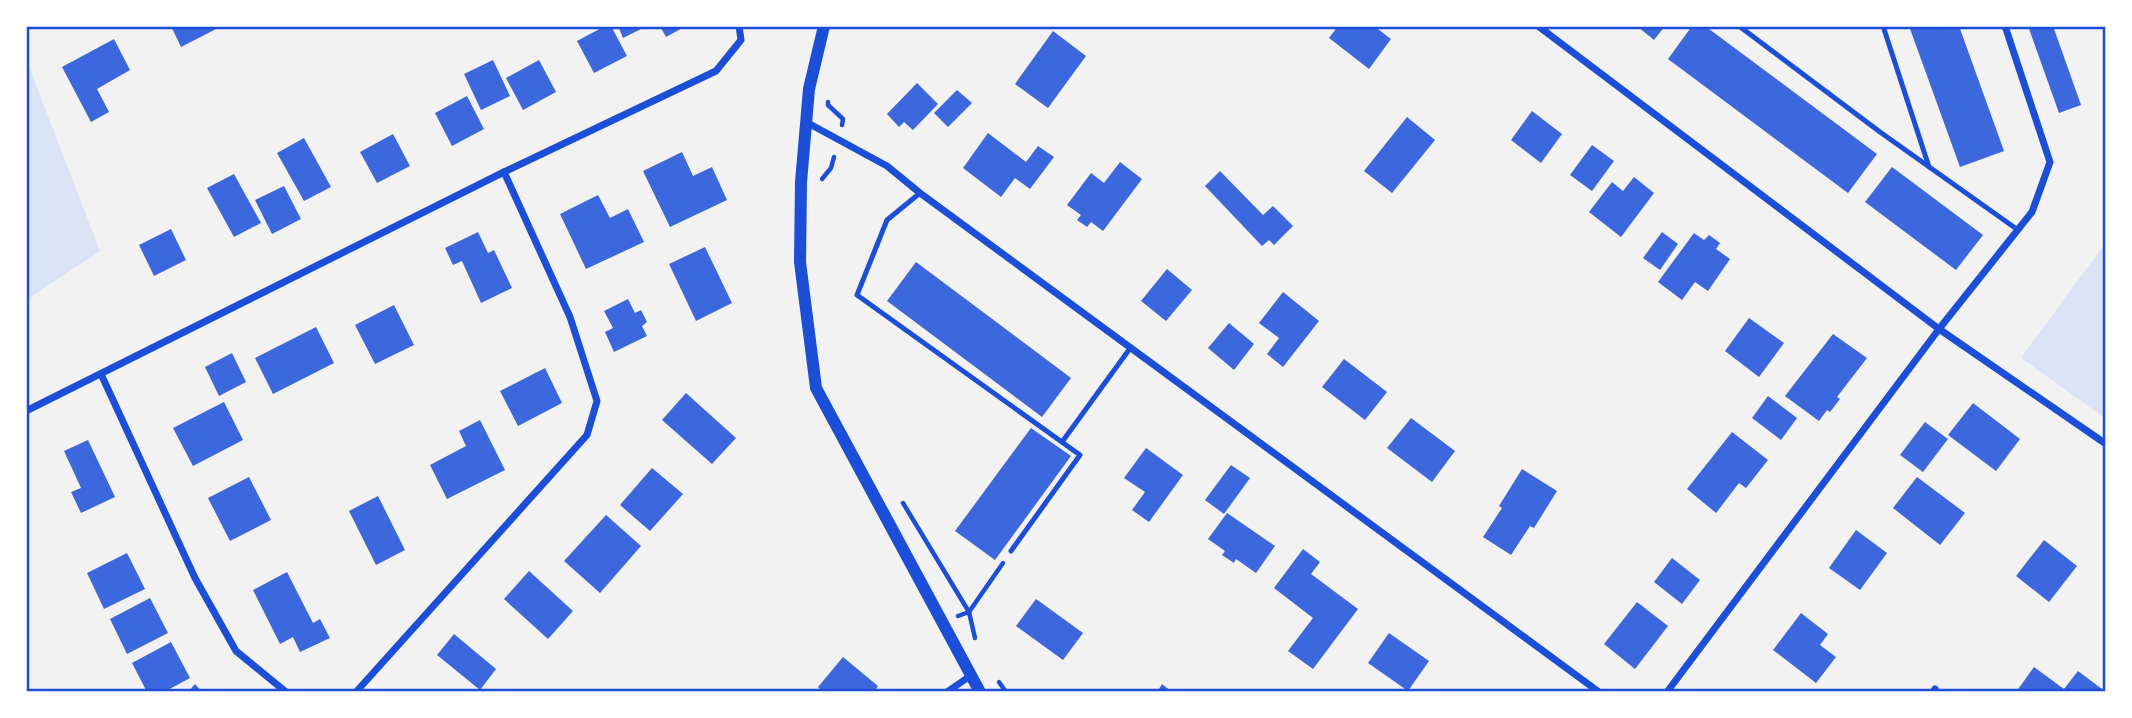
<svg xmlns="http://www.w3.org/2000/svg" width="2132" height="718" font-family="Manrope,sans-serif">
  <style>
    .green { fill: #dbe4f7 }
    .building { fill: #3d67dc }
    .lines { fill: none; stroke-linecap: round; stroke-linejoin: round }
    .path { stroke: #1d4ed8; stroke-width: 4.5 }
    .service { stroke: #1d4ed8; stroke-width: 5 }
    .minor { stroke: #1d4ed8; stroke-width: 7 }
    .tertiary { stroke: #1d4ed8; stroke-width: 12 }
    .neatline { fill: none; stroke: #1d4ed8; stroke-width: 2.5 }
  </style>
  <rect width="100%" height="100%" fill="#f2f2f2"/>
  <g class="green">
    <polygon points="26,59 100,251 29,298 26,297"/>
    <polygon points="2106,242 2106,419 2021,358"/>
  </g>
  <g class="building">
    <polygon points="171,26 222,26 181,47"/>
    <polygon points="605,26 611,26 627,56 594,73 577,41"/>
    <polygon points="618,26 647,26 623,38"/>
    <polygon points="660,26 686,26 666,37"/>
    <polygon points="1338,26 1374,26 1391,39 1369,69 1329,38"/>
    <polygon points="1637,26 1665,26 1654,40"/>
    <polygon points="1692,26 1705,26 1877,154 1848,193 1668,59"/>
    <polygon points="1909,26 1959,26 2004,151 1960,167"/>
    <polygon points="2028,26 2053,26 2081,105 2059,113"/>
    <polygon points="1053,31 1086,56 1048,108 1015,84"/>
    <polygon points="114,39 130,70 97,89 109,112 91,122 62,67"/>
    <polygon points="493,60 510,96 481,110 464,74"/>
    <polygon points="539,60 556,92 523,110 506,78"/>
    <polygon points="917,83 938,104 913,130 904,122 899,127 887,114"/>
    <polygon points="957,90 972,103 948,127 934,113"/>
    <polygon points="467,96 484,129 452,146 435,113"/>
    <polygon points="1532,111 1562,134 1541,163 1511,140"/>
    <polygon points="1407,117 1435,140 1392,193 1364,171"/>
    <polygon points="988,133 1026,162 1038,146 1054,157 1030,189 1015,178 1001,197 963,168"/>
    <polygon points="393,134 410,166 377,183 360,152"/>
    <polygon points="304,138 331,187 304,201 277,153"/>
    <polygon points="1592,145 1614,161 1592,191 1570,175"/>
    <polygon points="682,152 693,176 712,167 727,200 670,227 643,171"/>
    <polygon points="1120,162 1142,179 1103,231 1091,222 1087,227 1077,220 1081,215 1067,205 1091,173 1104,183"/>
    <polygon points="1892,167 1983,235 1956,270 1865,202"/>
    <polygon points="1220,171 1263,215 1273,206 1293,226 1274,245 1269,240 1262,246 1205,186"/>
    <polygon points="234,174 261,223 234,237 207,188"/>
    <polygon points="1634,177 1654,193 1621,237 1589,212 1612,182 1623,191"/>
    <polygon points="284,186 301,219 272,234 255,200"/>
    <polygon points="598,195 610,218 628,209 644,242 586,269 560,214"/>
    <polygon points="171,229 186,260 154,276 139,245"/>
    <polygon points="478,232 488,253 494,250 512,288 481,303 462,261 453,265 445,248"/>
    <polygon points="1662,232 1678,244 1660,270 1643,258"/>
    <polygon points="1694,233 1704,240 1709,235 1720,243 1716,249 1730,259 1708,291 1695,282 1682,300 1658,282"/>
    <polygon points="705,247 732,303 696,321 669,264"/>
    <polygon points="916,262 1071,378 1042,417 887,301"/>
    <polygon points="1167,269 1192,290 1166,321 1141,301"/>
    <polygon points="1283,292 1319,321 1283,367 1267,354 1279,338 1259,323"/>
    <polygon points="628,299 635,313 641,310 647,322 642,326 647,336 614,352 605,332 613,328 604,311"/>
    <polygon points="394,305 414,345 375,364 355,325"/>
    <polygon points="1749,318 1784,343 1759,377 1725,351"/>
    <polygon points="1229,323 1254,344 1234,370 1208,348"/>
    <polygon points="316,327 334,363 273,394 255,358"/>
    <polygon points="1833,334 1867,358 1837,397 1840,399 1830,412 1827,410 1819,421 1785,396"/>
    <polygon points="232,353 246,382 219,396 205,367"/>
    <polygon points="1344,359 1387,392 1365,420 1322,387"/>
    <polygon points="545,368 562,403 518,426 500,391"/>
    <polygon points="686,393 736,438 712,464 662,420"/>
    <polygon points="1768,396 1797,418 1781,440 1752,418"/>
    <polygon points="224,402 243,440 193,466 173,428"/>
    <polygon points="1973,403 2020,439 1996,471 1948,435"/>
    <polygon points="1411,418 1455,451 1432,482 1387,448"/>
    <polygon points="480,420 505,470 447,499 430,465 466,446 459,431"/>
    <polygon points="1925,422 1948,439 1923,472 1900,455"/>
    <polygon points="1031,428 1071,456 995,560 955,531"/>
    <polygon points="1732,432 1768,460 1746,488 1739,483 1716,513 1687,489"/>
    <polygon points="88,440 115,497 81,513 71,492 81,488 64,451"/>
    <polygon points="1146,448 1183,475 1149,522 1132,510 1145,492 1124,478"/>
    <polygon points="1231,465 1250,478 1224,514 1205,500"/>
    <polygon points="652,468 683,494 650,531 620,505"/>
    <polygon points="1522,469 1557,491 1534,528 1530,526 1511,555 1483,537 1502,508 1499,506"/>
    <polygon points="249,477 271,520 230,541 208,498"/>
    <polygon points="1917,477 1965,513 1940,545 1893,508"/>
    <polygon points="378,496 405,550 376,565 349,511"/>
    <polygon points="1227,513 1275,546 1256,573 1236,559 1234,563 1222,555 1225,551 1208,539"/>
    <polygon points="606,515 641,546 600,593 564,561"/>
    <polygon points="1856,530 1887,553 1860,590 1829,568"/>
    <polygon points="2044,540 2077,566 2049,602 2016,576"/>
    <polygon points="1303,549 1320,562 1311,574 1358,609 1313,669 1288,651 1313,618 1274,588"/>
    <polygon points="127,553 145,589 104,609 87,573"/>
    <polygon points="1672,558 1700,580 1682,604 1654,582"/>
    <polygon points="529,571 573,611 548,639 504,599"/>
    <polygon points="287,572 313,623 320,619 330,638 300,652 293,637 280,644 253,590"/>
    <polygon points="150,598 168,633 127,654 110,619"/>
    <polygon points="1036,599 1083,633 1063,660 1016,626"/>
    <polygon points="1637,602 1668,626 1635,669 1604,644"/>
    <polygon points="1801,613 1828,634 1820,645 1836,657 1816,683 1773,650"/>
    <polygon points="1389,633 1429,661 1408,691 1368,663"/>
    <polygon points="454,634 496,669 480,690 437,655"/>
    <polygon points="171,642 190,678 164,692 147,692 132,663"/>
    <polygon points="843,657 878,686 874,692 823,692 818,687"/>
    <polygon points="2034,667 2064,689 2078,671 2106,692 2016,692"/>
    <polygon points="195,684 202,692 188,692"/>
    <polygon points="1162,684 1172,692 1157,692"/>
  </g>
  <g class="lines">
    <g class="path">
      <polyline points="828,102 828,105 843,119 842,125"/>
      <polyline points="822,179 831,168 834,157"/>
      <polyline points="903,503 969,612 958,616"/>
      <polyline points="975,638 969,612 1003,563"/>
      <polyline points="999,682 1006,692"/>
    </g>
    <g class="service">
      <polyline points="1739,26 1880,132 2018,230"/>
      <polyline points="1883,26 1929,167"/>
      <polyline points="920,193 887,220 857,295 1080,455 1011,551"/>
      <polyline points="1062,442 1131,347"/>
    </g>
    <g class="minor">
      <polyline points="1538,26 1939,329 2106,444"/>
      <polyline points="806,122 887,166 920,193 1599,692"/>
      <polyline points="101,374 195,578 236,651 286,692"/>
      <polyline points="26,411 504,172 716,71 741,40 739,26"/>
      <polyline points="356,692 587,435 597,401 570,317 504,172"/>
      <polyline points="947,692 970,676"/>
      <polyline points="1667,692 1939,329 2032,212 2050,162 2005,26"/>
      <polyline points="1933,692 1935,689"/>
    </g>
    <polyline class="tertiary" points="824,26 809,89 801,182 800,262 816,388 980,692"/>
  </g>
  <rect width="2132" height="718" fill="none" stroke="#ffffff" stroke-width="56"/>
  <rect x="28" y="28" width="2076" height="662" class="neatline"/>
</svg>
